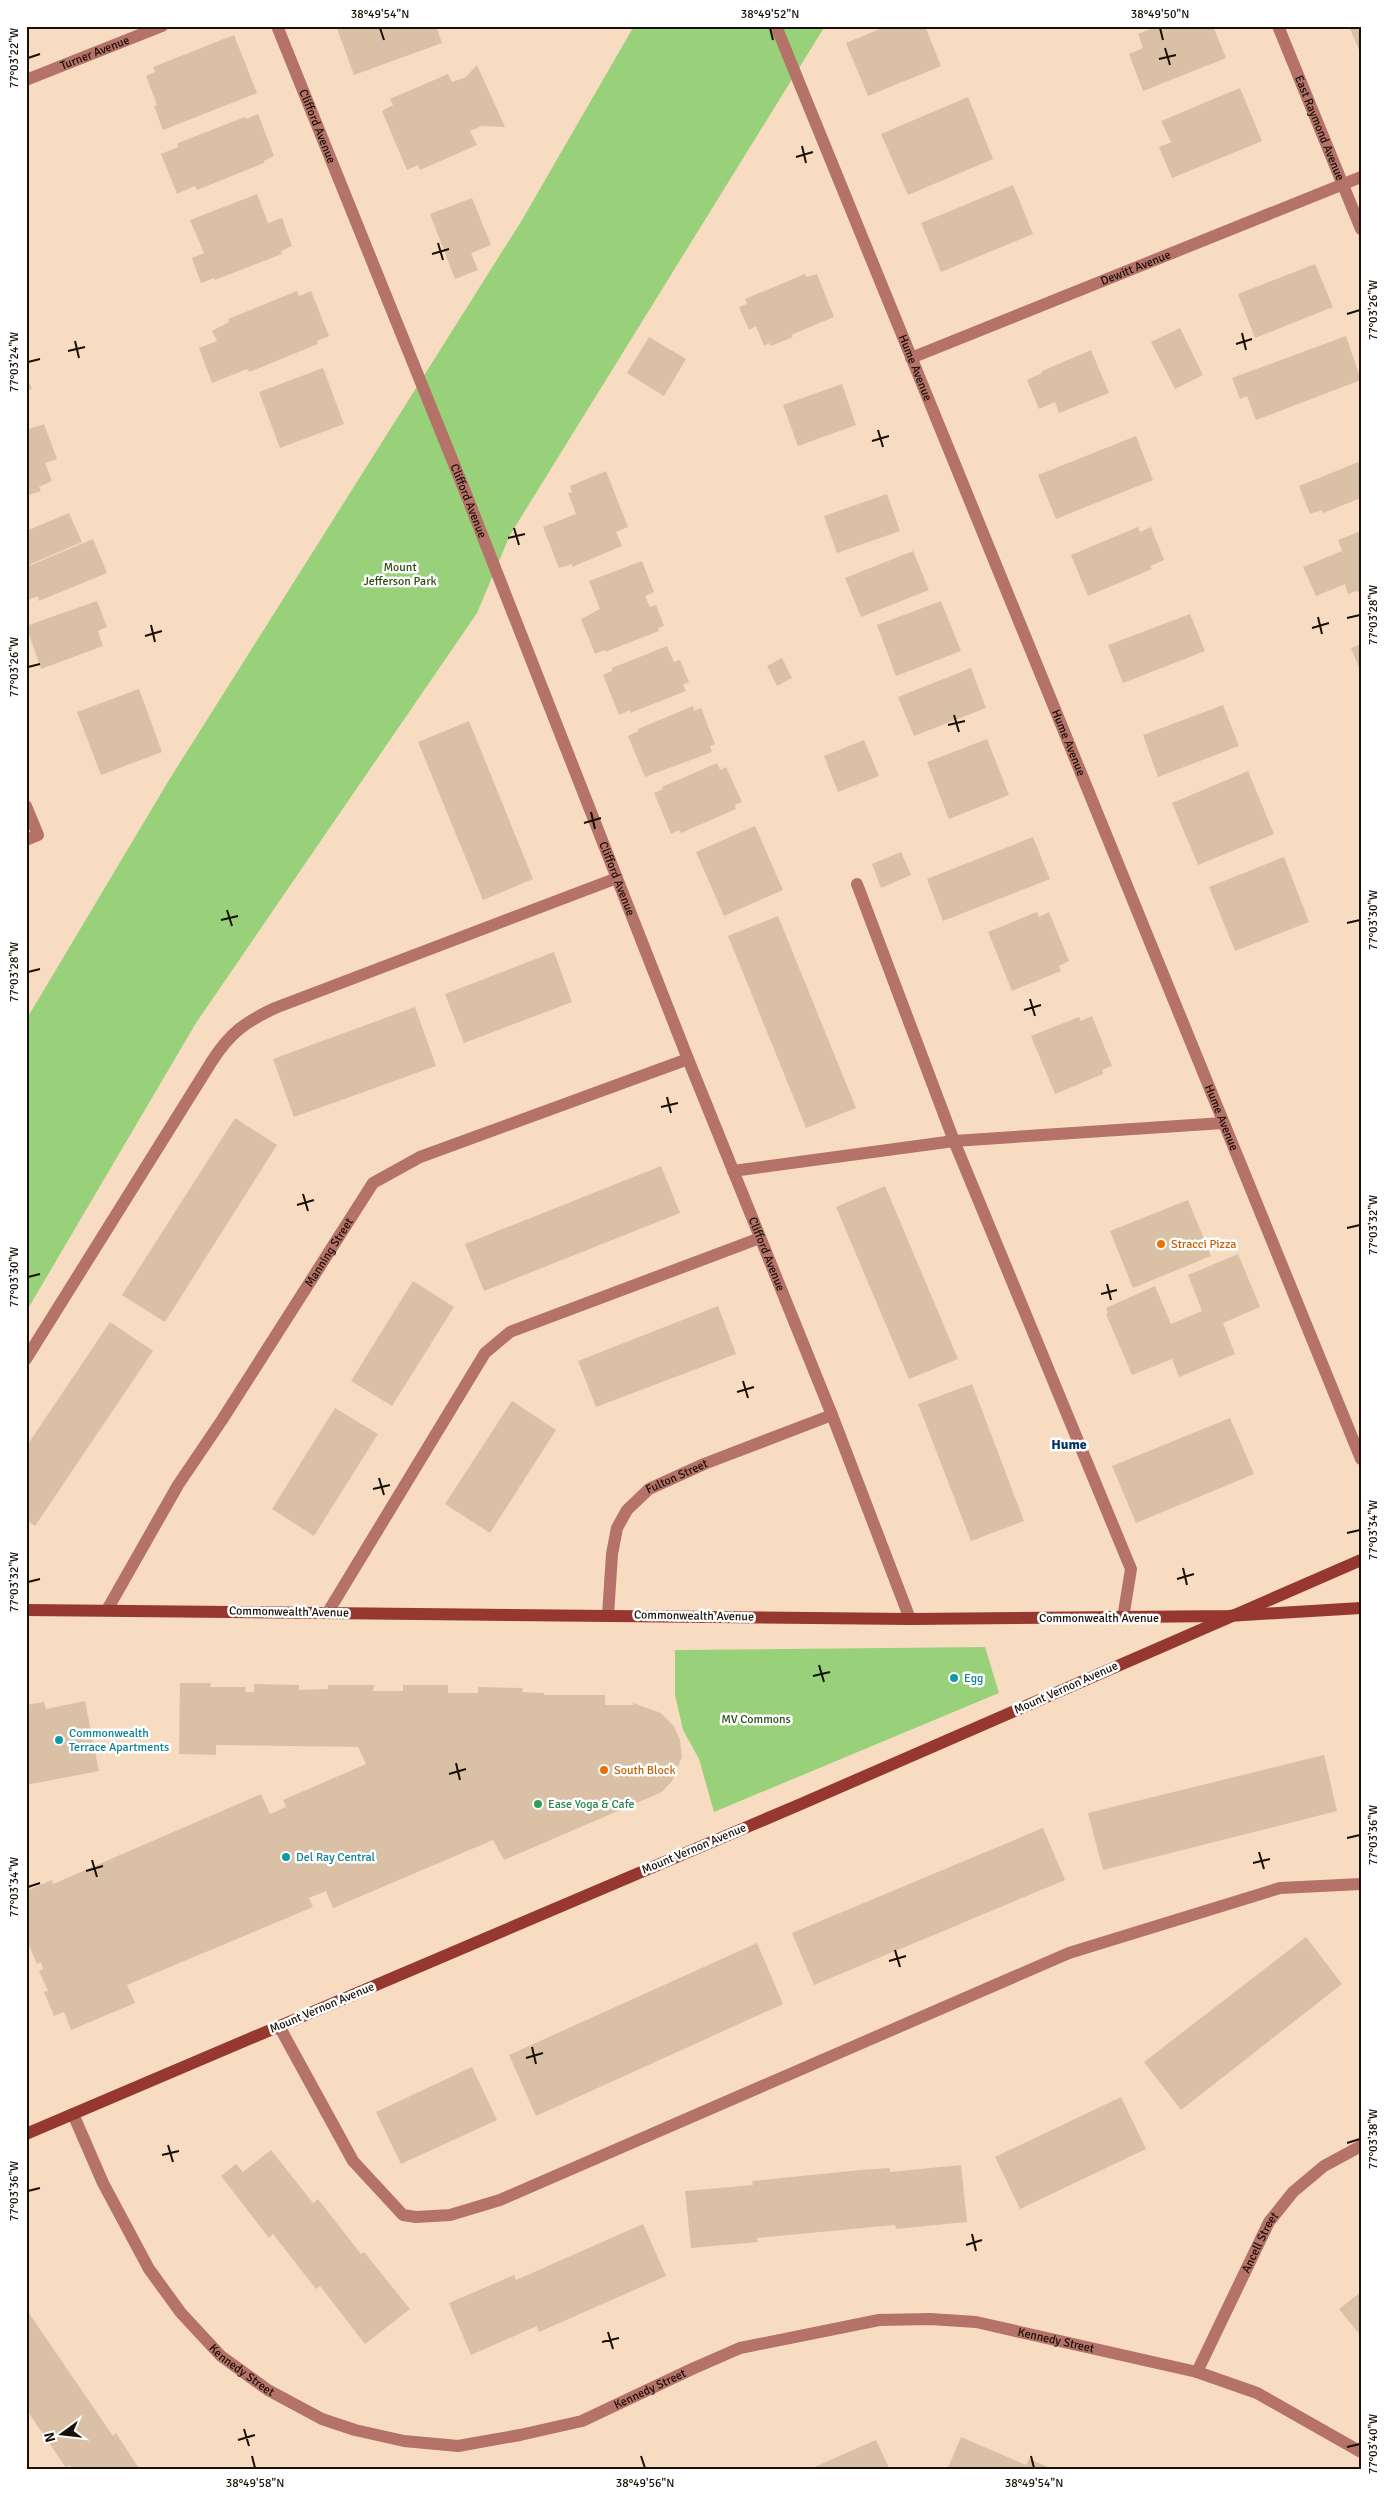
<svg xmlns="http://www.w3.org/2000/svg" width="1387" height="2496" font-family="Signika,sans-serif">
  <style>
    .green { fill: #99d17a }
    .building { fill: #dac1a6 }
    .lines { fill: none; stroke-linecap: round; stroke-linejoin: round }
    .lane { stroke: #b47269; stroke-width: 12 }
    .street { stroke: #b47269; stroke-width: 12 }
    .secondary { stroke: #96382f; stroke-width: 12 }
    .ticks { fill: none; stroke: #191007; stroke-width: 2 }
    .food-dot { fill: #e8710a; stroke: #fff; stroke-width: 2 }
    .culture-dot { fill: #0f9aa8; stroke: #fff; stroke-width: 2 }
    .leisure-dot { fill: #2e9e5b; stroke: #fff; stroke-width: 2 }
    .labels { text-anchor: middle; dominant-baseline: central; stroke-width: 5; stroke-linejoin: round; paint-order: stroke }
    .street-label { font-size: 12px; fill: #191007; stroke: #fff }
    .park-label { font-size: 12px; fill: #2a4e12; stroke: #fff }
    .food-label { font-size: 12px; fill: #c56008; stroke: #fff; text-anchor: start }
    .culture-label { font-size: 12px; fill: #0d838f; stroke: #fff; text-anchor: start }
    .leisure-label { font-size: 12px; fill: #27864d; stroke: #fff; text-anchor: start }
    .neighbourhood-label { font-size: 14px; font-weight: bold; fill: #053466; stroke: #fff }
    .neatline { fill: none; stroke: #191007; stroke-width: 2 }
    .ticks-label { font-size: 12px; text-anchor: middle; fill: #191007 }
  </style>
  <rect width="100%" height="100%" fill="#f7dcc2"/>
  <g class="green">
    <polygon points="634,26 825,26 510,535 477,613 196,1023 26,1312 26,1020 169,780 522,220"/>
    <polygon points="985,1647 999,1693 714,1812 699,1759 683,1730 675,1695 675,1650"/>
  </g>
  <g class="building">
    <polygon points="336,26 436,26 442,43 354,75"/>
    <polygon points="887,26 925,26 941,66 868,96 846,43"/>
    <polygon points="1158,26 1213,26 1226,58 1143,91 1129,54 1143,48 1138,34"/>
    <polygon points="1349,26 1361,26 1361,55"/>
    <polygon points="234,35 257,93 163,130 154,106 157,105 146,76 155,72 153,67"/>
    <polygon points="477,65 505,127 482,126 470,131 477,145 420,170 418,165 407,170 382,111 393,105 390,99 448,74 452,82 466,77"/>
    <polygon points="1240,88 1262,141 1172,178 1159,147 1171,142 1161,121"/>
    <polygon points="968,97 993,159 908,195 881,134"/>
    <polygon points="258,114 274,156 264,161 264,163 197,190 195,186 177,194 161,154 178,147 178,143 245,117 246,119"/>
    <polygon points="1013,185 1033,234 941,272 921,223"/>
    <polygon points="257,194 268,223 282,218 292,246 281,251 282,254 215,280 214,278 201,283 192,258 204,253 190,220"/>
    <polygon points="472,198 491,245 471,253 478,270 455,279 430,214"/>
    <polygon points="1315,264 1333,307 1255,338 1238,294"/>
    <polygon points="805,274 807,277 817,274 834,317 791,335 793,337 771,346 769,343 764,346 756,326 749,330 739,307 747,304 745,299"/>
    <polygon points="297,291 299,296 311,291 329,336 317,341 318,344 249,372 247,369 212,383 199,348 217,341 212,331 229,322 228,319"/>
    <polygon points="1180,328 1203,375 1175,389 1151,342"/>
    <polygon points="1346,336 1361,380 1256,420 1247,396 1240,399 1232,378"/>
    <polygon points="649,337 686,359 664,396 627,373"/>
    <polygon points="1091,350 1109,393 1059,413 1055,402 1039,409 1027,380 1042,373 1042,371"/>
    <polygon points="323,368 344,424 280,448 259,392"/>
    <polygon points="26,376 32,389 26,391"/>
    <polygon points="842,384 856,425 798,446 783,405"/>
    <polygon points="44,424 57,459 45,463 52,481 39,487 41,491 26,496 26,430"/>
    <polygon points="1136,436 1153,480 1056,519 1038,475"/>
    <polygon points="1361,461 1361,498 1323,513 1322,510 1310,514 1299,486"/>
    <polygon points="606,471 628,527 616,532 622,546 572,567 572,564 559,568 543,527 576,514 568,493 572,492 570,486"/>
    <polygon points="887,494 900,531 837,553 824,516"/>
    <polygon points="69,513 82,542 26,566 26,531"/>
    <polygon points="1138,527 1140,532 1151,527 1164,560 1150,566 1152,569 1088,596 1071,555"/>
    <polygon points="1361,531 1361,594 1357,591 1348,594 1345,584 1316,596 1303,567 1342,551 1338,540"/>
    <polygon points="93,539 107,573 39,601 38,596 26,601 26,567"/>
    <polygon points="913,551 929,590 861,617 845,578"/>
    <polygon points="642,561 654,592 645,596 650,607 656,605 664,626 658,628 659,631 605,652 605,650 595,654 581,619 600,609 589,581"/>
    <polygon points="97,601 107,627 98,631 103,646 41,669 26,626"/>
    <polygon points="941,601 961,651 896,676 877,625"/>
    <polygon points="1190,614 1205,651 1123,683 1108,645"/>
    <polygon points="1361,644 1361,673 1351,648"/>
    <polygon points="667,646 674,662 680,660 689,682 683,685 686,691 630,713 630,710 619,715 603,675 612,671 612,668"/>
    <polygon points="782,658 792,678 777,686 767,666"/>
    <polygon points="971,668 986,708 914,736 898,697"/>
    <polygon points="139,689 162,752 101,775 77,712"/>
    <polygon points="1223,705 1239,746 1158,777 1143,735"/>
    <polygon points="693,706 694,711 701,708 715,744 710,746 712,752 645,777 628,736 638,731 638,729"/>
    <polygon points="469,721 533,879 483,900 418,742"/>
    <polygon points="987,739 1009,795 949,819 927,762"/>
    <polygon points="864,740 879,776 838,792 824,756"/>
    <polygon points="717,763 720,770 726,767 742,802 735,805 736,809 681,833 679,830 671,834 654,793 663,789 662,787"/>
    <polygon points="1248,771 1274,834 1198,865 1172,803"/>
    <polygon points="755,826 783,890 724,916 696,852"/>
    <polygon points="1033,837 1050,879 943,921 927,879"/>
    <polygon points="901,852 911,875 881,888 872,864"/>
    <polygon points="1284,857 1309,922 1235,951 1209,887"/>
    <polygon points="1037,912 1039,917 1049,912 1069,961 1059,966 1061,971 1012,991 988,932"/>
    <polygon points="778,916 856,1108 806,1128 728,936"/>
    <polygon points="554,952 572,1002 464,1043 445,994"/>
    <polygon points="415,1007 436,1066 294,1117 273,1059"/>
    <polygon points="1092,1016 1112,1066 1102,1070 1103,1074 1055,1094 1031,1036 1079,1017 1081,1021"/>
    <polygon points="235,1118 277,1145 165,1322 122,1295"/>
    <polygon points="661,1166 680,1213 484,1291 465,1244"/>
    <polygon points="885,1186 958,1359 909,1379 836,1207"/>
    <polygon points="1188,1200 1211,1256 1133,1288 1110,1231"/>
    <polygon points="1238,1254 1260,1307 1223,1323 1235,1354 1179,1377 1172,1359 1132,1375 1106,1314 1108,1313 1106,1308 1155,1286 1171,1324 1202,1311 1188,1275"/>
    <polygon points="413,1281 454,1307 392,1406 351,1381"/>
    <polygon points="718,1306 736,1354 596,1407 578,1361"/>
    <polygon points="110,1322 153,1351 35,1526 26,1520 26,1447"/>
    <polygon points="972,1384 1024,1521 971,1541 918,1404"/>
    <polygon points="512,1401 556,1430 490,1533 445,1504"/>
    <polygon points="335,1408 378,1434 314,1536 272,1509"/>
    <polygon points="1230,1418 1254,1474 1136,1523 1112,1466"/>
    <polygon points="180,1683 211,1683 210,1687 246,1687 245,1692 254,1692 254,1684 299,1685 299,1690 328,1689 328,1685 374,1685 373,1691 403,1691 403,1685 448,1685 448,1693 478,1693 478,1687 523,1688 522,1692 544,1693 544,1695 605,1695 605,1705 633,1705 633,1703 661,1713 674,1726 680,1740 682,1757 672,1781 662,1792 504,1860 493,1840 333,1908 326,1891 309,1898 313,1907 127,1985 135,2003 71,2030 64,2012 54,2016 44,1992 48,1991 39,1971 43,1969 41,1962 37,1964 26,1939 26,1891 52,1880 53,1884 261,1794 270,1814 286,1807 283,1800 366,1764 358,1747 216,1745 216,1755 179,1754"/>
    <polygon points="85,1701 99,1771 26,1785 26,1705 44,1702 46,1709"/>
    <polygon points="1324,1755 1337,1811 1103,1870 1088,1813"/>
    <polygon points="1043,1828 1065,1880 814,1985 792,1933"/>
    <polygon points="1306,1937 1342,1984 1181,2110 1144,2062"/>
    <polygon points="757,1943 783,2004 536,2116 509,2055"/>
    <polygon points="472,2067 497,2120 401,2164 376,2112"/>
    <polygon points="1121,2097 1146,2149 1020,2209 995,2157"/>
    <polygon points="271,2150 313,2203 318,2199 361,2254 364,2252 410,2309 365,2344 320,2286 316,2289 273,2234 269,2238 221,2176 236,2164 243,2172"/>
    <polygon points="961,2165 967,2222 896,2229 895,2225 757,2238 758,2242 691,2248 685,2191 753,2185 752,2181 860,2170 890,2168 890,2172"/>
    <polygon points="643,2224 666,2276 539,2332 537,2326 471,2355 449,2303 514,2275 516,2280"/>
    <polygon points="1361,2292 1361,2336 1339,2309"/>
    <polygon points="26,2309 113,2436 116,2433 140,2470 73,2470 69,2465 66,2468 26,2409"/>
    <polygon points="961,2437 1026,2465 1029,2459 1055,2470 947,2470"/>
    <polygon points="876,2440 890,2470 808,2470 844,2454"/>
  </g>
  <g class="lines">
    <g class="lane">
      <polyline points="857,884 954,1141 1131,1569 1123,1618"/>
      <polyline points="733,1171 954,1141 1223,1123"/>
      <path d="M26 1359 212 1061C230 1033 245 1022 275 1008L617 878"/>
      <polyline points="328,1612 485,1353 510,1332 760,1238"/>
      <polyline points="279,2026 353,2161 403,2215 416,2217 450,2215 500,2200 1069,1953 1280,1888 1361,1884"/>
    </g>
    <g class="street">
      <path id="s1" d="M277 26 466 494 688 1059 832 1415 910 1619"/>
      <path id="s2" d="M776 26 1361 1459"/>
      <path id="s3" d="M1278 26 1361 229"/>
      <path id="s4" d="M26 80 162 26"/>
      <path id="s5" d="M911 358 1361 177"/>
      <polyline points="26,806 38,835 26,840"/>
      <path id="s6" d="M107 1610 178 1485 222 1420 373 1183 420 1157 688 1059"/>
      <path id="s7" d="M608 1615 612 1554 617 1528 627 1510 649 1489 704 1464 832 1415"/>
      <path id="s8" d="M73 2114 103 2183 149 2269 181 2313 221 2356 268 2390 322 2419 355 2430 404 2441 458 2446 520 2435 582 2421 692 2369 740 2348 879 2320 930 2319 976 2322 1197 2372 1257 2393 1361 2452"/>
      <path id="s9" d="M1197 2372 1269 2222 1293 2192 1324 2166 1361 2146"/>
    </g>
    <g class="secondary">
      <polyline points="26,1610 910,1619 1228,1616 1361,1608"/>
      <polyline points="26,2134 801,1804 1361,1560"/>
    </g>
  </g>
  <path class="ticks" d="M380 28 384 40M770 28 773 40M1160 28 1163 40M1165 48 1170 65M28 58 40 54M1159 59 1176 55M802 146 806 163M796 157 813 152M438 243 443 260M432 254 449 249M1347 314 1360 310M1242 333 1246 350M75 341 79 358M1236 344 1252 339M68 351 85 347M28 362 40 359M878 430 883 447M872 441 889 436M514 528 519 545M508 538 525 534M1318 617 1322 634M1347 618 1360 615M151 625 155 642M1312 628 1329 623M145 636 162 631M28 667 40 664M954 715 959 732M948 725 965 721M591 812 595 829M584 823 601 818M227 910 232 926M221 920 238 916M1347 923 1360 920M28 972 40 969M1030 999 1035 1016M1024 1010 1041 1005M667 1097 671 1113M661 1107 678 1103M303 1194 308 1211M297 1205 314 1200M1347 1228 1360 1225M28 1277 40 1274M1107 1284 1111 1300M1101 1294 1117 1290M743 1381 748 1398M737 1392 754 1387M379 1478 384 1495M373 1489 390 1485M1347 1533 1360 1530M1183 1568 1187 1585M1177 1579 1194 1574M28 1582 40 1579M819 1665 824 1682M813 1676 830 1672M456 1763 460 1780M449 1774 466 1769M1347 1838 1360 1835M1259 1852 1264 1869M92 1860 97 1877M1253 1863 1270 1859M86 1871 103 1866M28 1887 40 1883M895 1950 900 1967M889 1961 906 1956M532 2047 536 2064M526 2058 543 2053M1347 2143 1360 2139M168 2145 173 2162M162 2155 179 2151M28 2191 40 2188M972 2234 976 2251M966 2245 982 2240M608 2332 613 2349M602 2342 619 2338M244 2429 249 2446M238 2440 255 2435M1347 2447 1360 2444M252 2456 255 2468M641 2456 645 2468M1031 2456 1034 2468"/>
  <g class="food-dot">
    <circle cx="1161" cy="1244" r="5"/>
    <circle cx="604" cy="1770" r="5"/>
  </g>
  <g class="culture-dot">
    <circle cx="954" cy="1678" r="5"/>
    <circle cx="59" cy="1740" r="5"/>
    <circle cx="286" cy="1857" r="5"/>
  </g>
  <circle class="leisure-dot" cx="538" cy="1804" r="5"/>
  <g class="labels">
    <g class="street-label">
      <text stroke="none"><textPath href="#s4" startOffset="74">Turner Avenue</textPath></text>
      <text stroke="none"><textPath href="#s1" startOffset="108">Clifford Avenue</textPath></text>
      <text stroke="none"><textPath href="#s3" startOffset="110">East Raymond Avenue</textPath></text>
      <text stroke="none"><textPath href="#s5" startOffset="242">Dewitt Avenue</textPath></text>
      <text stroke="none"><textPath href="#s2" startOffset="369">Hume Avenue</textPath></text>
      <text stroke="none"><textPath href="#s1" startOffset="512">Clifford Avenue</textPath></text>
      <text stroke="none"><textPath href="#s2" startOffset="774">Hume Avenue</textPath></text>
      <text stroke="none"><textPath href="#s1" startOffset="918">Clifford Avenue</textPath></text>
      <text stroke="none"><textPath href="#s2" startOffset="1179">Hume Avenue</textPath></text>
      <text stroke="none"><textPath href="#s6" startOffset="421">Manning Street</textPath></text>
      <text stroke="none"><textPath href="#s1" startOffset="1322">Clifford Avenue</textPath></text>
      <text stroke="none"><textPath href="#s7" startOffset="169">Fulton Street</textPath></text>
      <text transform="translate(289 1612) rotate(1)">Commonwealth Avenue</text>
      <text transform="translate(694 1616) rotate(1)">Commonwealth Avenue</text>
      <text x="1099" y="1618">Commonwealth Avenue</text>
      <text transform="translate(1066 1688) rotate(-24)">Mount Vernon Avenue</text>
      <text transform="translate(694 1849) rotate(-23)">Mount Vernon Avenue</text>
      <text transform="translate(322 2008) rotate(-23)">Mount Vernon Avenue</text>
      <text stroke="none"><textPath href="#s9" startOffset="144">Ancell Street</textPath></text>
      <text stroke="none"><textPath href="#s8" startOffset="1166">Kennedy Street</textPath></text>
      <text stroke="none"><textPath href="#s8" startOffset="311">Kennedy Street</textPath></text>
      <text stroke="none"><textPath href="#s8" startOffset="746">Kennedy Street</textPath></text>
    </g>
    <g class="park-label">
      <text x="400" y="567">Mount<tspan x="400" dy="14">Jefferson Park</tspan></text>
      <text x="756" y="1719">MV Commons</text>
    </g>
    <g class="food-label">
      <text x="1171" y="1244">Stracci Pizza</text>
      <text x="614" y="1770">South Block</text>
    </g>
    <g class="culture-label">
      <text x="964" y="1678">Egg</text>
      <text x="69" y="1733">Commonwealth<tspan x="69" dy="14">Terrace Apartments</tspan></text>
      <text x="296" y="1857">Del Ray Central</text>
    </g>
    <g class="leisure-label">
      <text x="548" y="1804">Ease Yoga &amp; Cafe</text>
    </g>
    <g class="neighbourhood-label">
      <text x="1069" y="1444">Hume</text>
    </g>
  </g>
  <rect width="1387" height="2496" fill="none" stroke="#ffffff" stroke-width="55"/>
  <g transform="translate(62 2434) rotate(255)" stroke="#ffffff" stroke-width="4" paint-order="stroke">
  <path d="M0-4L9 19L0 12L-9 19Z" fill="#191007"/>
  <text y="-8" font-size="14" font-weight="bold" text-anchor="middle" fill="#191007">N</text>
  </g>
  <rect x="28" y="28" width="1332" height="2440" class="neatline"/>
  <g class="ticks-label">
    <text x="380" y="18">38°49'54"N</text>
    <text x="770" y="18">38°49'52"N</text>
    <text x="1160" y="18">38°49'50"N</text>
    <text transform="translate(14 58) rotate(-90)" y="4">77°03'22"W</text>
    <text transform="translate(1373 310) rotate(-90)" y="4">77°03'26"W</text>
    <text transform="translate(14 362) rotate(-90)" y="4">77°03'24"W</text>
    <text transform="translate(1373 615) rotate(-90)" y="4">77°03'28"W</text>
    <text transform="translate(14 667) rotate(-90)" y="4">77°03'26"W</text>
    <text transform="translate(1373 920) rotate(-90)" y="4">77°03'30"W</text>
    <text transform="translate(14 972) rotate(-90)" y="4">77°03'28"W</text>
    <text transform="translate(1373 1225) rotate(-90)" y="4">77°03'32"W</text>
    <text transform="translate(14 1277) rotate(-90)" y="4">77°03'30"W</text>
    <text transform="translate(1373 1530) rotate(-90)" y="4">77°03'34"W</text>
    <text transform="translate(14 1582) rotate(-90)" y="4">77°03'32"W</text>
    <text transform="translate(1373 1835) rotate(-90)" y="4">77°03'36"W</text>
    <text transform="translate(14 1887) rotate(-90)" y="4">77°03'34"W</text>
    <text transform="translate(1373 2139) rotate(-90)" y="4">77°03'38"W</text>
    <text transform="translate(14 2191) rotate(-90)" y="4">77°03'36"W</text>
    <text transform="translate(1373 2444) rotate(-90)" y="4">77°03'40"W</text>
    <text x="255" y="2487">38°49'58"N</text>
    <text x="645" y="2487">38°49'56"N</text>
    <text x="1034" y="2487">38°49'54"N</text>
  </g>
</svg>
